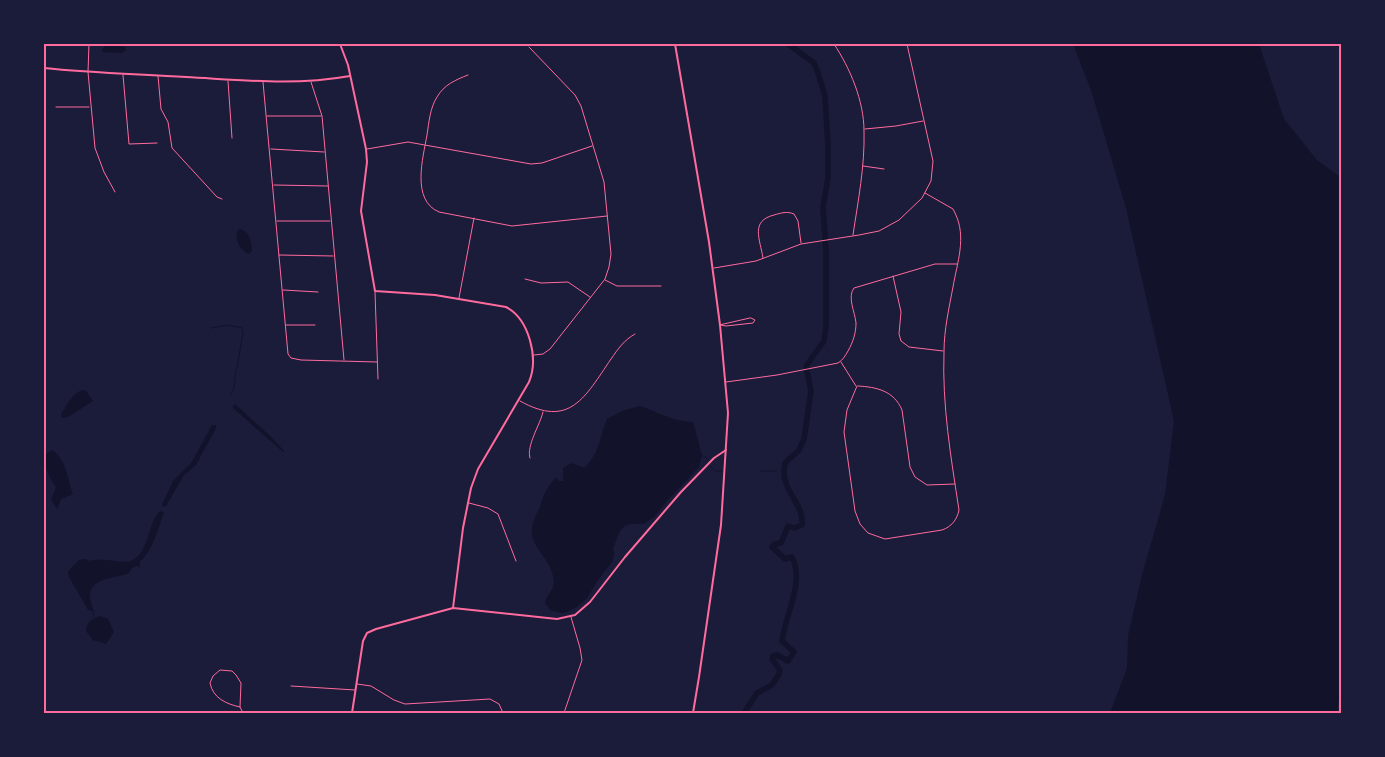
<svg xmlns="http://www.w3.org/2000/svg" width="1385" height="757" font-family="'Varela Round',sans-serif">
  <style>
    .water { fill: #12122b }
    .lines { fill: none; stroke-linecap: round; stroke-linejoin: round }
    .stream { stroke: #12122b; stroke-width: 1 }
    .river { stroke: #12122b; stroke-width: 5.5 }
    .minor { stroke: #ff6b9d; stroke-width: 1 }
    .tertiary { stroke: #ff6b9d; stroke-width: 2 }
    .secondary { stroke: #ff6b9d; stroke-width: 2 }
    .neatline { fill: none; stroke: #ff6b9d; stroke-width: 2 }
  </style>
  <rect width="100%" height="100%" fill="#1b1b3a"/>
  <g class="water">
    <polygon points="1073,44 1259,44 1284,119 1316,159 1341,178 1341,679 1337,713 1110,713 1127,668 1128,636 1142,575 1165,495 1174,421 1126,208 1091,90"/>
    <polygon points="106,45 125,47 126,50 122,53 103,52 102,50"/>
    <path d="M239 229C250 231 251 241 252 251L249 254C241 251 232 238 239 229Z"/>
    <path d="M82 390 86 391 93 401 68 417 62 418 61 414C67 405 71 395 82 390Z"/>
    <polygon points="235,404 271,437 285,452 283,452 233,408 233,406"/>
    <path d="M640 406C658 412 673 422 693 422L702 455 699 467 667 501 654 517 644 524H630L625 526 620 531 613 548 614 555 612 562 598 580 587 598 577 607 567 612 562 613 550 610 545 603C546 595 554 590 554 582 553 566 542 556 535 544 528 530 534 519 540 507 542 503 540 505 542 500 545 491 550 484 556 477L559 481H563V468L572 463 584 468C600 453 599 438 607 419L622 411Z"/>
    <polygon points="212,425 216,425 216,428 196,465 184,475 166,506 163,507 162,505 173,481 191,463"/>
    <path d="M52 450C67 460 67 479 73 494L61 499 57 509 51 500 56 487C49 477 44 467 44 455Z"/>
    <path d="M160 511 164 512C158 530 153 549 140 562V567L136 566 131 569 129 573C108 581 80 577 94 611L88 610 69 577 68 571 79 560 85 559 90 561C102 557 125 564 131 561 150 552 147 524 160 511Z"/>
    <path d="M100 616 108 619 114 632 106 644 93 640 86 631C87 622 91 619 100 616Z"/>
  </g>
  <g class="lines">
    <g class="stream">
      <polyline points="211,328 228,325 242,328 243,333 237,368"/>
      <polyline points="231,394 234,388 236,370"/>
      <polyline points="702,456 705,456 708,460"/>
      <polyline points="711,467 715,471 722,471"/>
      <polyline points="760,471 776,471"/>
      <polyline points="781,471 784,471"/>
      <polyline points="93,611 94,616"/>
    </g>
    <path class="river" d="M744 713 757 693 772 685 779 674 780 670 772 659 773 656 777 655 788 661 794 652 782 641C785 615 805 582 792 557L785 559 772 547 775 544 781 543 788 526 794 528 802 525C804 509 791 498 786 483 783 477 784 469 785 463L799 450 804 439 811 391 806 366 824 341 826 326V250L823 207 828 178V146L825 96 818 73 814 63 788 44"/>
    <g class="minor">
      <polyline points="89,44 88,72 95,148 104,172 115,192"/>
      <path d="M834 44C850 68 864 101 864 131 865 166 858 201 853 235"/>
      <polyline points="529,47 575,95 581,106 604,182 611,254 609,267 605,279 550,349 543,354 534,355"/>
      <polyline points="123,75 129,144 157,143"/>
      <path d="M468 75C455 80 444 85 437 97 430 108 429 122 427 135 423 158 411 200 439 212L512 226 607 216"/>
      <polyline points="158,76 161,109 168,122 172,148 217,197 222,199"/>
      <polyline points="228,81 232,138"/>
      <polyline points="263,82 288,354 291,358 301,360 377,362"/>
      <polyline points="311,82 322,116 344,360"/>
      <polyline points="56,107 89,107"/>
      <polyline points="267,116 321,116"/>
      <polyline points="865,129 896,126 923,121"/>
      <polyline points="271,149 324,152"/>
      <polyline points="367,149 408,142 531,164 542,163 592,146"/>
      <polyline points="863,166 884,169"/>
      <polyline points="274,185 328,186"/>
      <polyline points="277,221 330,221"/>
      <polyline points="279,255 333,256"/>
      <path d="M763 258C760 239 750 221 774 215 781 213 787 211 794 214L798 221 801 243"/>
      <polyline points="714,268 756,261 801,244 859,235 879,231 899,220 922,198 931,181 933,161 907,44"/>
      <polyline points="893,276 901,312 899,334 901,341 909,347 943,351"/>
      <polyline points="525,279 541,283 568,282 590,297"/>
      <polyline points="605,280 617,286 661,286"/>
      <polyline points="283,290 318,292"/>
      <polyline points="375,292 378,379"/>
      <polyline points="459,298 474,218"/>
      <polygon points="751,318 755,320 753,323 726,326 720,325"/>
      <polyline points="286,325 315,325"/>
      <polyline points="841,362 856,386"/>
      <path d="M726 382 777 375 838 363C843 360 845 356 848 351 853 342 856 333 856 323 855 312 847 297 854 288L935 264H957"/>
      <path d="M857 386 847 410 844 432 855 511 860 524 868 533 885 539 942 530C951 527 957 520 959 510 951 458 942 405 944 352 944 330 949 308 953 287 957 263 967 237 955 213L953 209 925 193"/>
      <path d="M858 386C877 387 894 391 902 410L910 467 915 477 927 485 955 484"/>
      <path d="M520 401C570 429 585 397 611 359 618 349 624 340 635 334"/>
      <path d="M530 458C526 446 540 425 543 412"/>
      <polyline points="469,503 488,508 498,514 516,561"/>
      <polyline points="357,684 371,686 394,700 405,704 490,699 499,704 503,713"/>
      <polyline points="291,686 355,690"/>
      <path d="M240 707C226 704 213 698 210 683L213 676 220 670 232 671 236 675 241 683 240 707 243 713"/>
      <polyline points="564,713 582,660 580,648 571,617"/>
    </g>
    <g class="tertiary">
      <path d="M340 44 348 65 366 149 367 162 361 211 375 291 435 295 506 307C529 319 539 358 529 382L478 469 471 488 463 528 453 608"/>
      <path d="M44 68C91 73 138 74 186 77 242 80 294 86 350 76"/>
      <polyline points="352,713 363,641 367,633 376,629 453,608 557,619 575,615 590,602 625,557 681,492 714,458 726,450"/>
    </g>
    <polyline class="secondary" points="675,44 709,242 720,325 728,413 721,525 699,677 693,713"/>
  </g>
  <rect width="1385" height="757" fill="none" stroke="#1b1b3a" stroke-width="90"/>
  <rect x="45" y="45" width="1295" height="667" class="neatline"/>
</svg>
